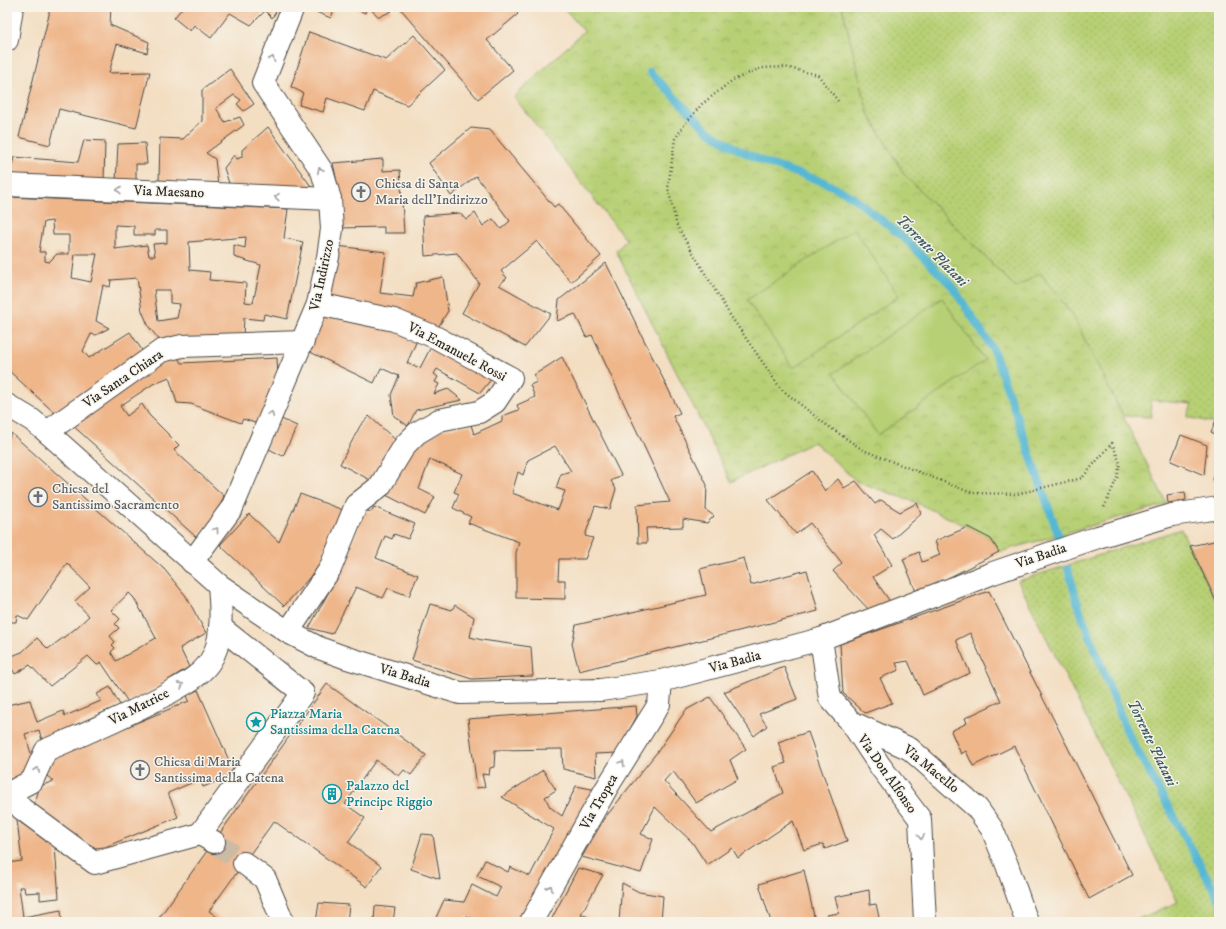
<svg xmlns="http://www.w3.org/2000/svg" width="1226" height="929" font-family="'IM FELL DW Pica',serif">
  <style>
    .grass { fill: url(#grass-dots); stroke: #717e50 }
    .park { fill: url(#park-crowns); stroke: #717e50 }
    .pitch { fill: #b7d075; stroke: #717e50 }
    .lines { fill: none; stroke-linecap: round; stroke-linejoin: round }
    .stream { stroke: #54b7d3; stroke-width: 8 }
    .building { fill: #efb68a; fill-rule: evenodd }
    .minor-tunnel { stroke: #cbbaa4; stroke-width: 22; stroke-dasharray: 22 11; stroke-linecap: butt }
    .pedestrian-casing { stroke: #494642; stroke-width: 24 }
    .minor-casing { stroke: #494642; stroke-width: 24 }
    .path { stroke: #494642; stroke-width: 2.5; stroke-dasharray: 1 3; stroke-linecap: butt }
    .pedestrian { stroke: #fff; stroke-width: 22 }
    .minor { stroke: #fff; stroke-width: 22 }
    .oneway { stroke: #a0a0a0 }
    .labels { text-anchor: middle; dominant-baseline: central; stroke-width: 3; stroke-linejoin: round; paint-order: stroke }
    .worship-label { font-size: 14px; fill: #5b616d; stroke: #f7f3e8; text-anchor: start }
    .street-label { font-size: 14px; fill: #2b2b2b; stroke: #f7f3e8 }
    .culture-label { font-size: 14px; fill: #0d838f; stroke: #f7f3e8; text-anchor: start }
    .water-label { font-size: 15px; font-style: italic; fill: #395c66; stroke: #f7f3e8 }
  </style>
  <defs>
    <pattern id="grass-dots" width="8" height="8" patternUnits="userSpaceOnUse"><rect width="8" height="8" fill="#b7d075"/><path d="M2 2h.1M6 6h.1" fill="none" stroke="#9eb365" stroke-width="1.8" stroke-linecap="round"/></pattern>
    <pattern id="park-crowns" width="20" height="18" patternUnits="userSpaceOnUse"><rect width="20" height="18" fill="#b7d075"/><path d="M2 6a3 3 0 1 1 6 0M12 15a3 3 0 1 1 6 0" fill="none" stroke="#9eb365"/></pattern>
  </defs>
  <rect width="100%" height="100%" fill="#f7f3e8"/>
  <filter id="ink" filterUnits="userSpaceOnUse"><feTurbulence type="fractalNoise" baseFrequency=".025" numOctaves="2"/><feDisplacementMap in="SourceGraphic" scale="8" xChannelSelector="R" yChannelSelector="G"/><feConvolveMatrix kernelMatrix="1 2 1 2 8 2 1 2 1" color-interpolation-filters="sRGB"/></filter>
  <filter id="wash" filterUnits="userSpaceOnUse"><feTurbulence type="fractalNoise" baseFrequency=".012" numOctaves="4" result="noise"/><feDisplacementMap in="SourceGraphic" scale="16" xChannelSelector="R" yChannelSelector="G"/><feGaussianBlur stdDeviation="0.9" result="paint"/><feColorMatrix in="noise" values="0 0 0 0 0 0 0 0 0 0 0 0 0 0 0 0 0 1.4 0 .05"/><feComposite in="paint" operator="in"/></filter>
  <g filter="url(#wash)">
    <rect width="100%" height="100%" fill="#f3dec2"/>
    <g class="grass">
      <polygon points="842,7 1219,7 1219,415 1214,423 1187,417 1192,404 1150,400 1152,417 1123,416 1072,314 1040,274 1016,288 904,174 868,113"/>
      <polygon points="1181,529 1219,607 1219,922 1131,922 1178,902 1018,581"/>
    </g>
    <polygon class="park" points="563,7 842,7 868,113 904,174 1016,288 1040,273 1072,314 1167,504 999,552 991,539 968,527 917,503 856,481 814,442 731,482 616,251 626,240 514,97 584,31"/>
    <g class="pitch">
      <polygon points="854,229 899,296 793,368 747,300"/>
      <polygon points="942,298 985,360 878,435 834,373"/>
    </g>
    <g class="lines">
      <g class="stream">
        <polyline points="650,72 708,131 737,149 769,164 824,182 851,196 904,238 952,286 993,349 1059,537"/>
        <polyline points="1068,569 1079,608 1127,732 1219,899"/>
      </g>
    </g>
    <g id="blocks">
      <g class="building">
        <polygon points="49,7 111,7 110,25 149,42 147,53 117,44 109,73 150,72 136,128 59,109 50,145 19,137 49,15"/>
        <polygon points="183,7 279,7 272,18 265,11 251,25 230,13 211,38 194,25 190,31 174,18"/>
        <polygon points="317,7 335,7 331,18 316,12"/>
        <polygon points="352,7 367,7 365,13"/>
        <polygon points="368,7 388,7 392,11 379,17"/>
        <polygon points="401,7 512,7 518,14 487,40 513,70 478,99 400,8"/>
        <polygon points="309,32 386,60 414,35 445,70 407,105 373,91 365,111 327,98 323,112 299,105 303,93 291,87"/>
        <polygon points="230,69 254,104 244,111 237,104 241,100 234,95 216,108 225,122 240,117 244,125 206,153 215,159 218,185 159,183 160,138 183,139 202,121 202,90"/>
        <polygon points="268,127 313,189 230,186 224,168 234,155 237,159 242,157 242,150"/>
        <polygon points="471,128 490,130 554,207 558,204 601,256 571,282 537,241 501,271 507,278 499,285 551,314 525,347 462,313 479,283 457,253 425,256 423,216 460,213 466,220 475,213 483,226 493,219 501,229 510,221 476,176 451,196 429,163"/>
        <polygon points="84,140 105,141 104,181 9,178 14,157 78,162"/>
        <polygon points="145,143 147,164 136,164 136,182 116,182 118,144"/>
        <polygon points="383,159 383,171 400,170 404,233 384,233 384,227 339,228 337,182 333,163"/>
        <path d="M7 197 288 209 284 238 303 242 287 319 264 314 263 320 244 318 243 336 161 342 149 327 142 311 137 278 111 280 110 287 103 285 96 321 109 328 96 335 91 334 83 351 89 358 130 332 145 355 58 416 7 369ZM52 221 53 235H69V254H57L49 262 45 261V252H39L44 222ZM115 225 134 226V235H155V230H167V243L153 244 155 256H149L147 245 115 249ZM246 237 245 248 234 245V257L261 265 253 303 245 302 246 283 209 280 210 272 190 270 189 242ZM75 254H97L91 282 72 278ZM154 290H170V303L180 304 177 318 158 321Z"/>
        <polygon points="337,246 386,252 380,293 413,297 416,283 443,277 448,311 435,332 328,298"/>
        <polygon points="606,263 680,413 673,416 707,485 706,510 714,516 707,523 683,519 683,527 646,528 647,543 638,543 637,505 670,502 592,335 586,337 575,314 557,321 559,300"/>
        <polygon points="322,314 391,325 418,338 407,363 420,368 432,345 493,377 480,393 437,369 434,374 438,377 435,382 439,384 434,394 448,389 462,400 416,410 408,426 394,416 391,395 399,376 381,368 374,383 308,351"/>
        <polygon points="177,356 181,363 277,358 278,379 258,424 243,419 241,423 191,404 177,403 169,377 153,384 120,406 127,416 142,404 149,415 179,445 174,450 224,496 215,519 196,537 70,423 159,360"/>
        <path d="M562 357 621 475 611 481 616 489 610 509 595 506 585 536 593 538 585 559H559L558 580H565V599L516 598V553L519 542 468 523 471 517 453 508 459 494 454 492 462 474 430 459 419 489 435 497 425 515 384 494 410 449 439 430 471 425 474 434 502 421V416L519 410 517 405 535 397 530 385 537 382 534 375ZM555 446 571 471 561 474 556 488 565 491 558 510 512 493 518 472 523 475 528 460Z"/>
        <polygon points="1218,415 1219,415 1219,436 1211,432"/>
        <polygon points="369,416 400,444 374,482 340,464 360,426"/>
        <polygon points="279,418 297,426 283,456 265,447"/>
        <path d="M11 433 164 569 186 596 206 633 180 648 189 667 141 697 128 702 101 662 97 665 88 656 50 686 30 665 15 674 7 660V658L22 652 37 638 48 649 75 629 89 616 75 601 90 587 67 563 28 620 17 615 16 622H7V442ZM129 593 134 598 156 638 116 661 111 652 115 648 112 645 115 642 110 636 119 628 115 624 120 619 111 610Z"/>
        <polygon points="1181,435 1207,445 1204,475 1171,461"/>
        <polygon points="1219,462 1219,482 1213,480"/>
        <polygon points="812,471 825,491 838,479 844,488 856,481 875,504 881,500 900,512 917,503 921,514 893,539 881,529 874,535 892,565 873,577 891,603 870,611 833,571 842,563 810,523 796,534 768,500"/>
        <polygon points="1185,492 1186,500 1168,503 1167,495"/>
        <polygon points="300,494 343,510 325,560 284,606 220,545 249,514 279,542"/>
        <polygon points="374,507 415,524 408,539 394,534 392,539 385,536 376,558 418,575 409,596 388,588 383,598 356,587 332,634 309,628 343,566 365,510 371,512"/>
        <polygon points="968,527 991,539 999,552 917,594 903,559 919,552 922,562 940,555 935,541"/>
        <polygon points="1219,540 1219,600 1216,601 1190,546"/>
        <polygon points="744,558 751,585 807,570 818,611 579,671 572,644 576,625 706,595 700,569"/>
        <polygon points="989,591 1132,875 1089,899 1014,746 973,766 966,751 961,754 951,731 967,723 965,718 1001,701 970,633 956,640 970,673 923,695 908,661 896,663 899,670 880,678 892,703 865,713 843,693 840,644"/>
        <polygon points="430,604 452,610 455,605 474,617 470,637 482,640 531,647 533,676 472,679 412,660"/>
        <polygon points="784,667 797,699 759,714 767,726 754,736 724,692"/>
        <polygon points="327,684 426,755 411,775 404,770 399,776 376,760 345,804 365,818 348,842 381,866 367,887 274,821 209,911 224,922 156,922"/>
        <polygon points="110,687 120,705 42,740 39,730 25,734 33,760 26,775 7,780 7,705 30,700 37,722 63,711 65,716 101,701 97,694"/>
        <polygon points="198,690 235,774 203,787 200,779 168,793 178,817 105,847 96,848 42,817 36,810 35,802 40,786 54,781 47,776 46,767 54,757 189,701 187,695"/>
        <polygon points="710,697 746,749 730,760 738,779 696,803 673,771 664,781 711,832 783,793 774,767 786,763 778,742 808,732 847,841 825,849 823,844 804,850 793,821 738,858 732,848 707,865 692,842 655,807 641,834 653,839 641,873 582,857 604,819 658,751 686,710"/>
        <polygon points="636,706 637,716 617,753 595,754 596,777 563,769 562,749 495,750 494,767 490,768 489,775 482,774 485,787 477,788 468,719"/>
        <polygon points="543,770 556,790 545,797 550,807 562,816 576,786 597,790 526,922 483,922 466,916 463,922 434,922 444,900 464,902 472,885 496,897 501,887 477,876 485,860 508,872 510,867 530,876 554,829 502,797"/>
        <polygon points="17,820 55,847 59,898 40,900 40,892 25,893 24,887 19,887 23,917 61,910 62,922 7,922 7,863 22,861"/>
        <polygon points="422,834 433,835 440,879 411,869"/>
        <polygon points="578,868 603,875 581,914 599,922 550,922"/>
        <polygon points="804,870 815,921 827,920 827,915 839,913 835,897 869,890 870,905 876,904 880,922 771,922 759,884"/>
        <polygon points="622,883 639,892 663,896 661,922 619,922"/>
        <polygon points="319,903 349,905 347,922 316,922"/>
        <polygon points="375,906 395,908 393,922 374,922"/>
      </g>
    </g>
  </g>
  <g filter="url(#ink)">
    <use href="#blocks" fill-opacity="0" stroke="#494642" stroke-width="1"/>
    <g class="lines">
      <polyline class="minor-tunnel" points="214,842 244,863"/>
      <g class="pedestrian-casing">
        <polyline id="pedestrian" points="200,834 303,693 220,627"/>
      </g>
      <g class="minor-casing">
        <g id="minor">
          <polyline points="7,40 12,7"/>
          <polyline points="7,185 330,199"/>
          <polyline points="7,405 32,420 47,432 219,585 288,632 319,648 344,657 460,693 601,690 661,681 821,639 993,573 1098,537 1172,515 1219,508"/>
          <polyline points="47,432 161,351 182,346 303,342"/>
          <polyline points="192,562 232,508 318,304 328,257 332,229 330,199 322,171 263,83 293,7"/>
          <polyline points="288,632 330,569 356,505 380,486 405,445 417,433 439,420 479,412 495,402 511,378 435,337 394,320 318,304"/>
          <polyline points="821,639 830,698 851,722 910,749 977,808 992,829 1007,865 1027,922"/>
          <polyline points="851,722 880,766 920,819 925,922"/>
          <polyline points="8,793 22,809 95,863 200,834 214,842"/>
          <path d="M7 794 32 781 46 750C87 733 126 716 165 695 181 686 198 678 209 663 224 642 221 609 219 585"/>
          <polyline points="244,863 265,879 283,922"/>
          <polyline points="531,922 606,789 659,704 661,681"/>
        </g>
      </g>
      <polyline class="path" points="838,101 818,75 785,67 761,68 733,80 702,104 685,124 675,139 668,188 677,226 730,315 781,389 825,424 863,450 972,493 1017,494 1082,478 1112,443 1120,463 1117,478 1103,510"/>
      <use href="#pedestrian" class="pedestrian"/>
      <use href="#minor" class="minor"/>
    </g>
    <defs><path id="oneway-chevron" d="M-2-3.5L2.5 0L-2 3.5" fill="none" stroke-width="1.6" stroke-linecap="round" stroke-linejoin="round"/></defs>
    <g class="oneway">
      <use href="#oneway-chevron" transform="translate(272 59) rotate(-68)"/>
      <use href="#oneway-chevron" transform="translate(320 170) rotate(-117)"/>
      <use href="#oneway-chevron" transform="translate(119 190) rotate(-178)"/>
      <use href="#oneway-chevron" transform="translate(277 197) rotate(-178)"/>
      <use href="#oneway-chevron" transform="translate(271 414) rotate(-66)"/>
      <use href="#oneway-chevron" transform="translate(216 530) rotate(-53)"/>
      <use href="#oneway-chevron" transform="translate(181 685) rotate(-29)"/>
      <use href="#oneway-chevron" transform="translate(622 763) rotate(-58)"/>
      <use href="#oneway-chevron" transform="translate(37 770) rotate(-65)"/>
      <use href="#oneway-chevron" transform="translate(921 837) rotate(87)"/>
      <use href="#oneway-chevron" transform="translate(550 888) rotate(-60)"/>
    </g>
  </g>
  <defs>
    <g id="church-ring" transform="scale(1)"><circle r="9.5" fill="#f7f3e8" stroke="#6b7280" stroke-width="1.5"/><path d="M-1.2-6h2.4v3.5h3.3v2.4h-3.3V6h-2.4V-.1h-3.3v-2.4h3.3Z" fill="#6b7280"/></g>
    <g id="sight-ring" transform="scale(1)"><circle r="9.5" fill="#f7f3e8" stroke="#0f9aa8" stroke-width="1.5"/><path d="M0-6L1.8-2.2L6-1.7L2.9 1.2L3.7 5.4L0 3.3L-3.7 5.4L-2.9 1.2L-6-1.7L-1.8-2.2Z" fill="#0f9aa8"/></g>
    <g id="building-ring" transform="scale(1)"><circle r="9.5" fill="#f7f3e8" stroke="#0f9aa8" stroke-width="1.5"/><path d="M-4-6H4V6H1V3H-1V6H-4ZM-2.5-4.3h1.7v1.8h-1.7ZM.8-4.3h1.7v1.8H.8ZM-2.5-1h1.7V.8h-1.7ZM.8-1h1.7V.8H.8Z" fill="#0f9aa8"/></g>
  </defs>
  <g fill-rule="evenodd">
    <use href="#church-ring" x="361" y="192"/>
    <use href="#church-ring" x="38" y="497"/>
    <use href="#sight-ring" x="256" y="722"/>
    <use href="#church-ring" x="140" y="770"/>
    <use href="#building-ring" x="332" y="794"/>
  </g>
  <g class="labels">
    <g class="worship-label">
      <text x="375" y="184">Chiesa di Santa<tspan x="375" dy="16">Maria dell'Indirizzo</tspan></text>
      <text x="52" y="489">Chiesa del<tspan x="52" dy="16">Santissimo Sacramento</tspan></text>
      <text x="154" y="762">Chiesa di Maria<tspan x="154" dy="16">Santissima della Catena</tspan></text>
    </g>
    <g class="street-label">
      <text transform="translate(169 192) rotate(2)">Via Maesano</text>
      <text transform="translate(322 275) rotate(-78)">Via Indirizzo</text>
      <text transform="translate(457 352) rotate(28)">Via Emanuele Rossi</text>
      <text transform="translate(123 379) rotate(-34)">Via Santa Chiara</text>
      <text transform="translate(1041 556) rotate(-19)">Via Badia</text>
      <text transform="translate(735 662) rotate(-15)">Via Badia</text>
      <text transform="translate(405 676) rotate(17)">Via Badia</text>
      <text transform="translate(139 707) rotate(-27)">Via Matrice</text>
      <text transform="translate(931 769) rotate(39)">Via Macello</text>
      <text transform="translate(887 774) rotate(55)">Via Don Alfonso</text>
      <text transform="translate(599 802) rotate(-60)">Via Tropea</text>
    </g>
    <g class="culture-label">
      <text x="270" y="714">Piazza Maria<tspan x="270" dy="16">Santissima della Catena</tspan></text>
      <text x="346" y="786">Palazzo del<tspan x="346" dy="16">Principe Riggio</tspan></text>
    </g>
    <g class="water-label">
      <text transform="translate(932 251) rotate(45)">Torrente Platani</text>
      <text transform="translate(1152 743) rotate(64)">Torrente Platani</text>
    </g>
  </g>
  <rect width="1226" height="929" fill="none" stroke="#f7f3e8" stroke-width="24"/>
</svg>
